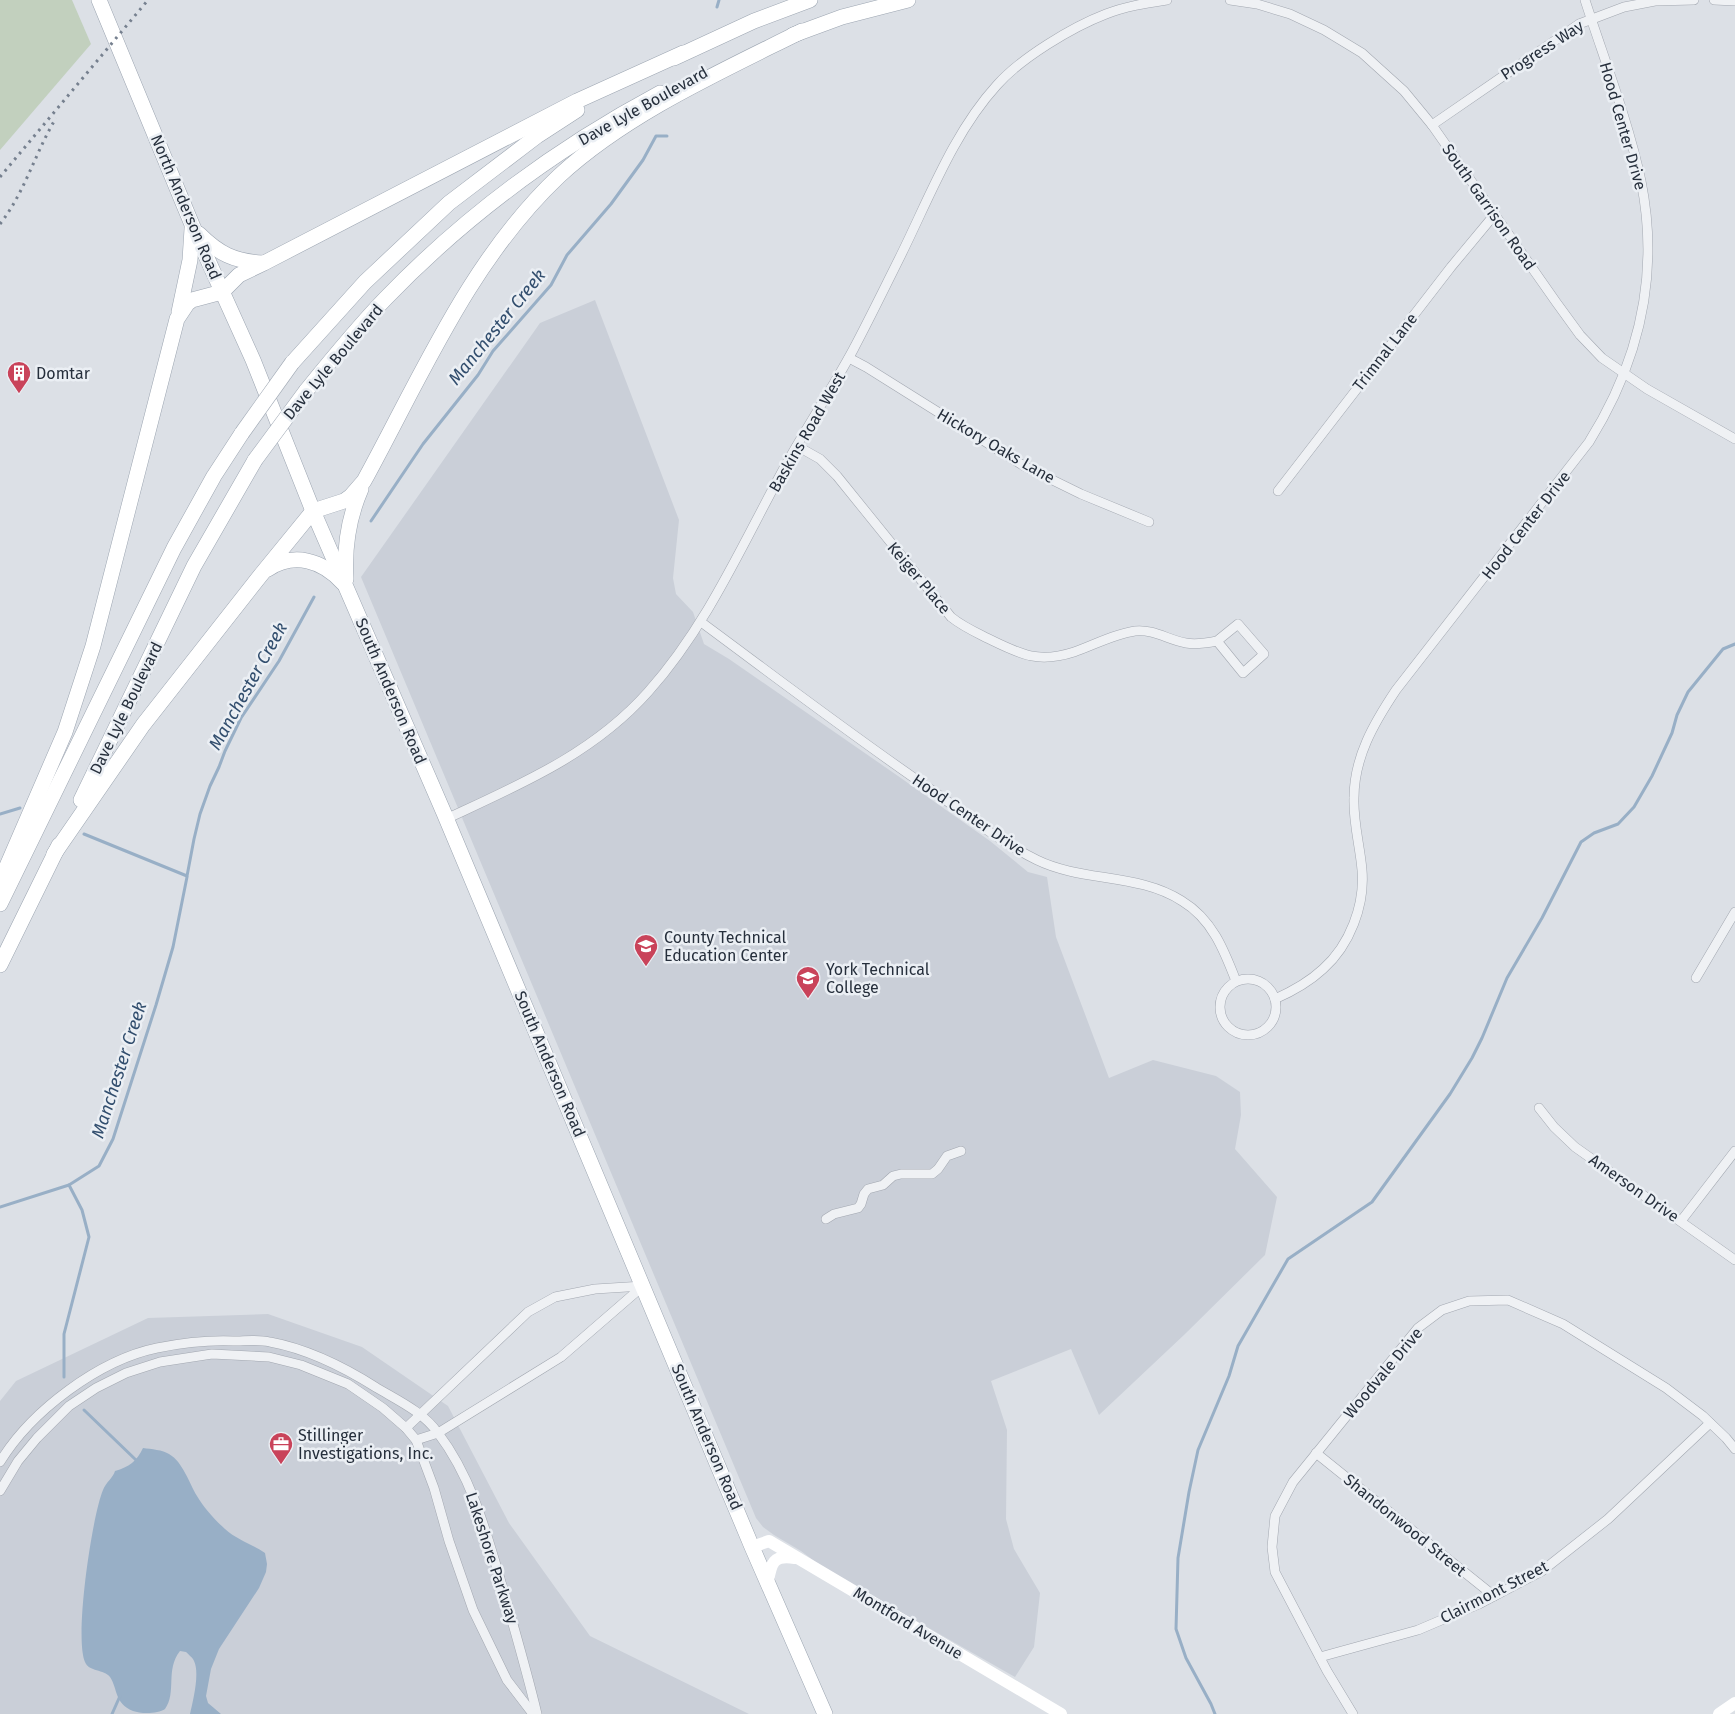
<svg xmlns="http://www.w3.org/2000/svg" width="1735" height="1714" font-family="'Fira Sans',sans-serif">
  <style>
    .built { fill: #cacfd8 }
    .green { fill: #c2d0be }
    .water { fill: #98afc6 }
    .lines { fill: none; stroke-linecap: round; stroke-linejoin: round }
    .stream { stroke: #98afc6; stroke-width: 3 }
    .street-casing { stroke: #a2a7b0; stroke-width: 10 }
    .primary-casing { stroke: #9ca5b1; stroke-width: 16 }
    .street { stroke: #eff1f4; stroke-width: 9 }
    .secondary { stroke: #fff; stroke-width: 12 }
    .primary { stroke: #fff; stroke-width: 15 }
    .rail { stroke: #76808f; stroke-width: 3; stroke-dasharray: 2.5 5; stroke-linecap: butt }
    .primary-bridge-casing { stroke: #9ca5b1; stroke-width: 16; stroke-linecap: butt }
    .primary-bridge { stroke: #fff; stroke-width: 15 }
    .labels { text-anchor: middle; dominant-baseline: central; stroke-width: 5; stroke-linejoin: round; paint-order: stroke }
    .street-label { font-size: 16px; fill: #262f3c; stroke: #ebeff4 }
    .poi-label { font-size: 16px; fill: #262f3c; stroke: #ebeff4; text-anchor: start }
    .water-label { font-size: 18px; font-style: italic; fill: #324e6e; stroke: #ebeff4 }
  </style>
  <rect width="100%" height="100%" fill="#dce0e6"/>
  <g class="built">
    <polygon points="595,300 679,520 673,578 676,594 693,612 704,644 729,659 898,776 990,841 1028,872 1047,877 1056,937 1109,1078 1153,1060 1216,1076 1240,1092 1241,1115 1235,1149 1277,1197 1265,1255 1185,1334 1099,1415 1071,1349 991,1381 1007,1430 1006,1519 1014,1549 1040,1593 1034,1647 1015,1677 825,1569 801,1551 774,1535 763,1527 756,1518 361,577 540,323"/>
    <polygon points="268,1314 362,1347 448,1406 509,1523 590,1636 749,1714 0,1714 0,1401 16,1381 148,1318"/>
  </g>
  <polygon class="green" points="0,0 72,0 91,44 0,150"/>
  <path class="water" d="M143 1448C151 1449 163 1450 169 1454 183 1462 189 1483 197 1496 204 1508 215 1520 225 1529 237 1540 252 1544 265 1553L267 1564 266 1572 259 1588 219 1649 211 1669 206 1696 208 1703 221 1714H190C193 1701 200 1673 194 1661 193 1658 188 1654 186 1652L180 1651C165 1670 177 1692 165 1709 158 1714 141 1714 133 1711 114 1703 118 1689 110 1677 104 1669 89 1672 85 1662 74 1638 92 1516 103 1490 106 1482 113 1478 115 1471 129 1467 137 1461 143 1448Z"/>
  <g class="lines">
    <g class="stream">
      <polyline points="717,7 719,0"/>
      <polyline points="371,521 423,444 478,375 493,351 551,285 567,255 611,204 643,160 656,136 667,136"/>
      <polyline points="0,814 20,808"/>
      <polyline points="84,834 187,876 194,839 200,814 210,786 219,767 225,751 241,718 279,661 314,597"/>
      <polyline points="0,1207 69,1185 99,1166 113,1139 156,1005 173,947 187,877"/>
      <polyline points="64,1377 64,1334 89,1237 82,1210 69,1185"/>
      <polyline points="84,1410 136,1460 137,1462"/>
      <polyline points="112,1714 120,1696"/>
      <polyline points="1215,1714 1211,1704 1186,1658 1176,1629 1178,1558 1189,1492 1198,1450 1229,1376 1238,1346 1288,1259 1372,1202 1450,1094 1472,1058 1482,1038 1507,978 1542,918 1581,842 1594,833 1618,824 1634,807 1652,776 1672,733 1677,715 1688,692 1723,649 1735,644"/>
    </g>
    <g class="street-casing">
      <g id="street">
        <polyline points="1230,0 1257,4 1290,14 1324,30 1362,53 1404,91 1432,125 1556,302 1580,335 1602,358 1647,389 1735,439"/>
        <polyline points="1714,0 1735,1"/>
        <polyline points="1432,125 1579,24 1624,7 1655,1 1694,0"/>
        <polyline points="849,358 866,367 1024,466 1081,494 1149,522"/>
        <path d="M797 446 820 459 837 476 951 617C962 626 975 632 987 638 1020 654 1037 664 1074 652 1094 645 1114 634 1135 631 1154 629 1168 640 1186 643 1196 645 1207 643 1217 641L1243 673 1264 654 1238 624 1217 641"/>
        <polyline points="1278,491 1451,267 1495,214"/>
        <path d="M701 622C778 679 854 737 933 791 967 815 1000 842 1037 860 1082 882 1139 873 1182 901 1212 919 1224 950 1236 981"/>
        <path d="M446 819C519 785 593 754 648 692 709 624 745 538 789 459 810 422 833 387 853 350 869 320 884 289 899 259 928 201 953 133 997 85 1021 58 1072 27 1106 14 1126 6 1147 3 1167 0"/>
        <polyline points="1696,978 1735,912"/>
        <circle cx="1248" cy="1007" r="28"/>
        <path d="M1275 999C1293 991 1309 982 1323 969 1350 945 1365 905 1362 870 1360 846 1353 822 1354 798 1354 757 1374 723 1396 690L1589 442C1639 362 1660 275 1641 181 1628 120 1604 59 1585 0"/>
        <polyline points="1539,1108 1554,1127 1575,1147 1735,1260"/>
        <polyline points="826,1219 834,1214 858,1208 861,1204 864,1194 868,1189 883,1185 893,1176 901,1174 932,1174 938,1169 947,1156 961,1151"/>
        <polyline points="1681,1221 1735,1151"/>
        <polyline points="406,1428 528,1312 555,1297 595,1289 643,1286"/>
        <polyline points="416,1440 438,1433 561,1357 643,1286"/>
        <polyline points="1316,1453 1494,1596"/>
        <path d="M0 1462C31 1411 99 1360 157 1348 182 1343 208 1340 233 1341 245 1341 258 1339 270 1342 308 1349 344 1367 377 1388 399 1401 423 1412 438 1433 473 1479 487 1535 503 1589 515 1631 527 1672 537 1714"/>
        <polyline points="0,1491 18,1461 37,1438 69,1406 96,1388 126,1373 160,1362 212,1354 269,1357 301,1365 348,1384 383,1408 406,1428 416,1440 434,1488 449,1541 473,1610 507,1680 533,1714"/>
        <polyline points="1320,1657 1418,1630 1479,1604 1542,1571 1608,1519 1710,1423"/>
        <polyline points="1353,1714 1327,1671 1275,1572 1272,1547 1275,1516 1293,1482 1418,1328 1442,1310 1469,1301 1508,1300 1563,1324 1666,1388 1703,1416 1726,1438 1735,1449"/>
      </g>
    </g>
    <g class="primary-casing">
      <g id="primary">
        <polyline points="99,0 193,227 253,360 313,511 444,813 752,1547 825,1714"/>
        <polyline points="793,35 842,17 908,0"/>
        <polyline points="674,58 754,21 810,0"/>
        <path d="M199 234C219 254 234 261 262 263"/>
        <polyline points="179,312 190,260 192,229"/>
        <polyline points="292,363 365,282 449,203 537,136 577,110"/>
        <path d="M306 391C331 360 357 328 385 299 464 217 559 147 660 93"/>
        <path d="M268 569C294 552 322 560 343 583"/>
        <path d="M346 579C344 547 348 519 361 489"/>
        <polyline points="81,800 194,566 255,460"/>
        <path d="M54 854 143 725 260 576 313 511 344 501 351 496 364 481C422 375 470 260 559 176 626 114 720 72 802 31"/>
        <polyline points="0,882 65,732 93,646 177,319 187,304 192,300 222,292 239,275 264,263 577,101 683,53"/>
        <polyline points="0,904 174,548 214,476 242,433"/>
        <polyline points="0,965 59,845"/>
      </g>
    </g>
    <use href="#street" class="street"/>
    <g class="secondary">
      <polyline points="752,1547 769,1541 1061,1714"/>
      <path d="M768 1581C771 1564 773 1554 795 1558"/>
      <polyline points="1719,1714 1735,1703"/>
    </g>
    <use href="#primary" class="primary"/>
    <g class="rail">
      <polyline points="0,177 148,0"/>
      <path d="M0 224C25 192 35 153 56 118"/>
    </g>
    <g class="primary-bridge-casing">
      <g id="primary-bridge">
        <polyline points="242,433 292,363"/>
        <polyline points="255,460 306,391"/>
      </g>
    </g>
    <use href="#primary-bridge" class="primary-bridge"/>
  </g>
  <defs>
    <g id="building-pin" transform="scale(1.25)"><path d="M0 17L-7.5 6A9.5 9.5 0 1 1 7.5 6Z" fill="#c9435a" stroke="#ebeff4"/><path d="M-4-6H4V6H1V3H-1V6H-4ZM-2.5-4.3h1.7v1.8h-1.7ZM.8-4.3h1.7v1.8H.8ZM-2.5-1h1.7V.8h-1.7ZM.8-1h1.7V.8H.8Z" fill="#fff"/></g>
    <g id="school-pin" transform="scale(1.25)"><path d="M0 17L-7.5 6A9.5 9.5 0 1 1 7.5 6Z" fill="#c9435a" stroke="#ebeff4"/><path d="M0-5L7-2L0 1L-7-2ZM-4 1L0 2.5L4 1V4Q0 6-4 4Z" fill="#fff"/></g>
    <g id="university-pin" transform="scale(1.25)"><path d="M0 17L-7.5 6A9.5 9.5 0 1 1 7.5 6Z" fill="#c9435a" stroke="#ebeff4"/><path d="M0-5L7-2L0 1L-7-2ZM-4 1L0 2.5L4 1V4Q0 6-4 4Z" fill="#fff"/></g>
    <g id="office-pin" transform="scale(1.25)"><path d="M0 17L-7.5 6A9.5 9.5 0 1 1 7.5 6Z" fill="#c9435a" stroke="#ebeff4"/><path d="M-6-3h4V-5.5h4V-3h4V5H-6ZM-1-4.5V-3h2v-1.5ZM-6 0V1H6V0Z" fill="#fff"/></g>
  </defs>
  <g fill-rule="evenodd">
    <use href="#building-pin" x="19" y="373"/>
    <use href="#school-pin" x="646" y="946"/>
    <use href="#university-pin" x="808" y="978"/>
    <use href="#office-pin" x="281" y="1444"/>
  </g>
  <g class="labels">
    <g class="street-label">
      <text transform="translate(1542 50) rotate(-33)">Progress Way</text>
      <text transform="translate(643 106) rotate(-29)">Dave Lyle Boulevard</text>
      <text transform="translate(1623 126) rotate(74)">Hood Center Drive</text>
      <text transform="translate(186 207) rotate(67)">North Anderson Road</text>
      <text transform="translate(1489 207) rotate(55)">South Garrison Road</text>
      <text transform="translate(1385 352) rotate(-52)">Trimnal Lane</text>
      <text transform="translate(333 362) rotate(-50)">Dave Lyle Boulevard</text>
      <text transform="translate(807 432) rotate(-60)">Baskins Road West</text>
      <text transform="translate(996 446) rotate(30)">Hickory Oaks Lane</text>
      <text transform="translate(1526 525) rotate(-52)">Hood Center Drive</text>
      <text transform="translate(919 578) rotate(50)">Keiger Place</text>
      <text transform="translate(391 691) rotate(67)">South Anderson Road</text>
      <text transform="translate(126 708) rotate(-64)">Dave Lyle Boulevard</text>
      <text transform="translate(969 815) rotate(34)">Hood Center Drive</text>
      <text transform="translate(550 1064) rotate(67)">South Anderson Road</text>
      <text transform="translate(1634 1188) rotate(35)">Amerson Drive</text>
      <text transform="translate(1383 1373) rotate(-50)">Woodvale Drive</text>
      <text transform="translate(707 1437) rotate(67)">South Anderson Road</text>
      <text transform="translate(1405 1525) rotate(39)">Shandonwood Street</text>
      <text transform="translate(492 1558) rotate(72)">Lakeshore Parkway</text>
      <text transform="translate(1494 1592) rotate(-27)">Clairmont Street</text>
      <text transform="translate(908 1623) rotate(31)">Montford Avenue</text>
    </g>
    <g class="poi-label">
      <text x="36" y="373">Domtar</text>
      <text x="664" y="937">County Technical<tspan x="664" dy="18">Education Center</tspan></text>
      <text x="826" y="969">York Technical<tspan x="826" dy="18">College</tspan></text>
      <text x="298" y="1435">Stillinger<tspan x="298" dy="18">Investigations, Inc.</tspan></text>
    </g>
    <g class="water-label">
      <text transform="translate(497 327) rotate(-51)">Manchester Creek</text>
      <text transform="translate(248 686) rotate(-61)">Manchester Creek</text>
      <text transform="translate(119 1070) rotate(-72)">Manchester Creek</text>
    </g>
  </g>
</svg>
